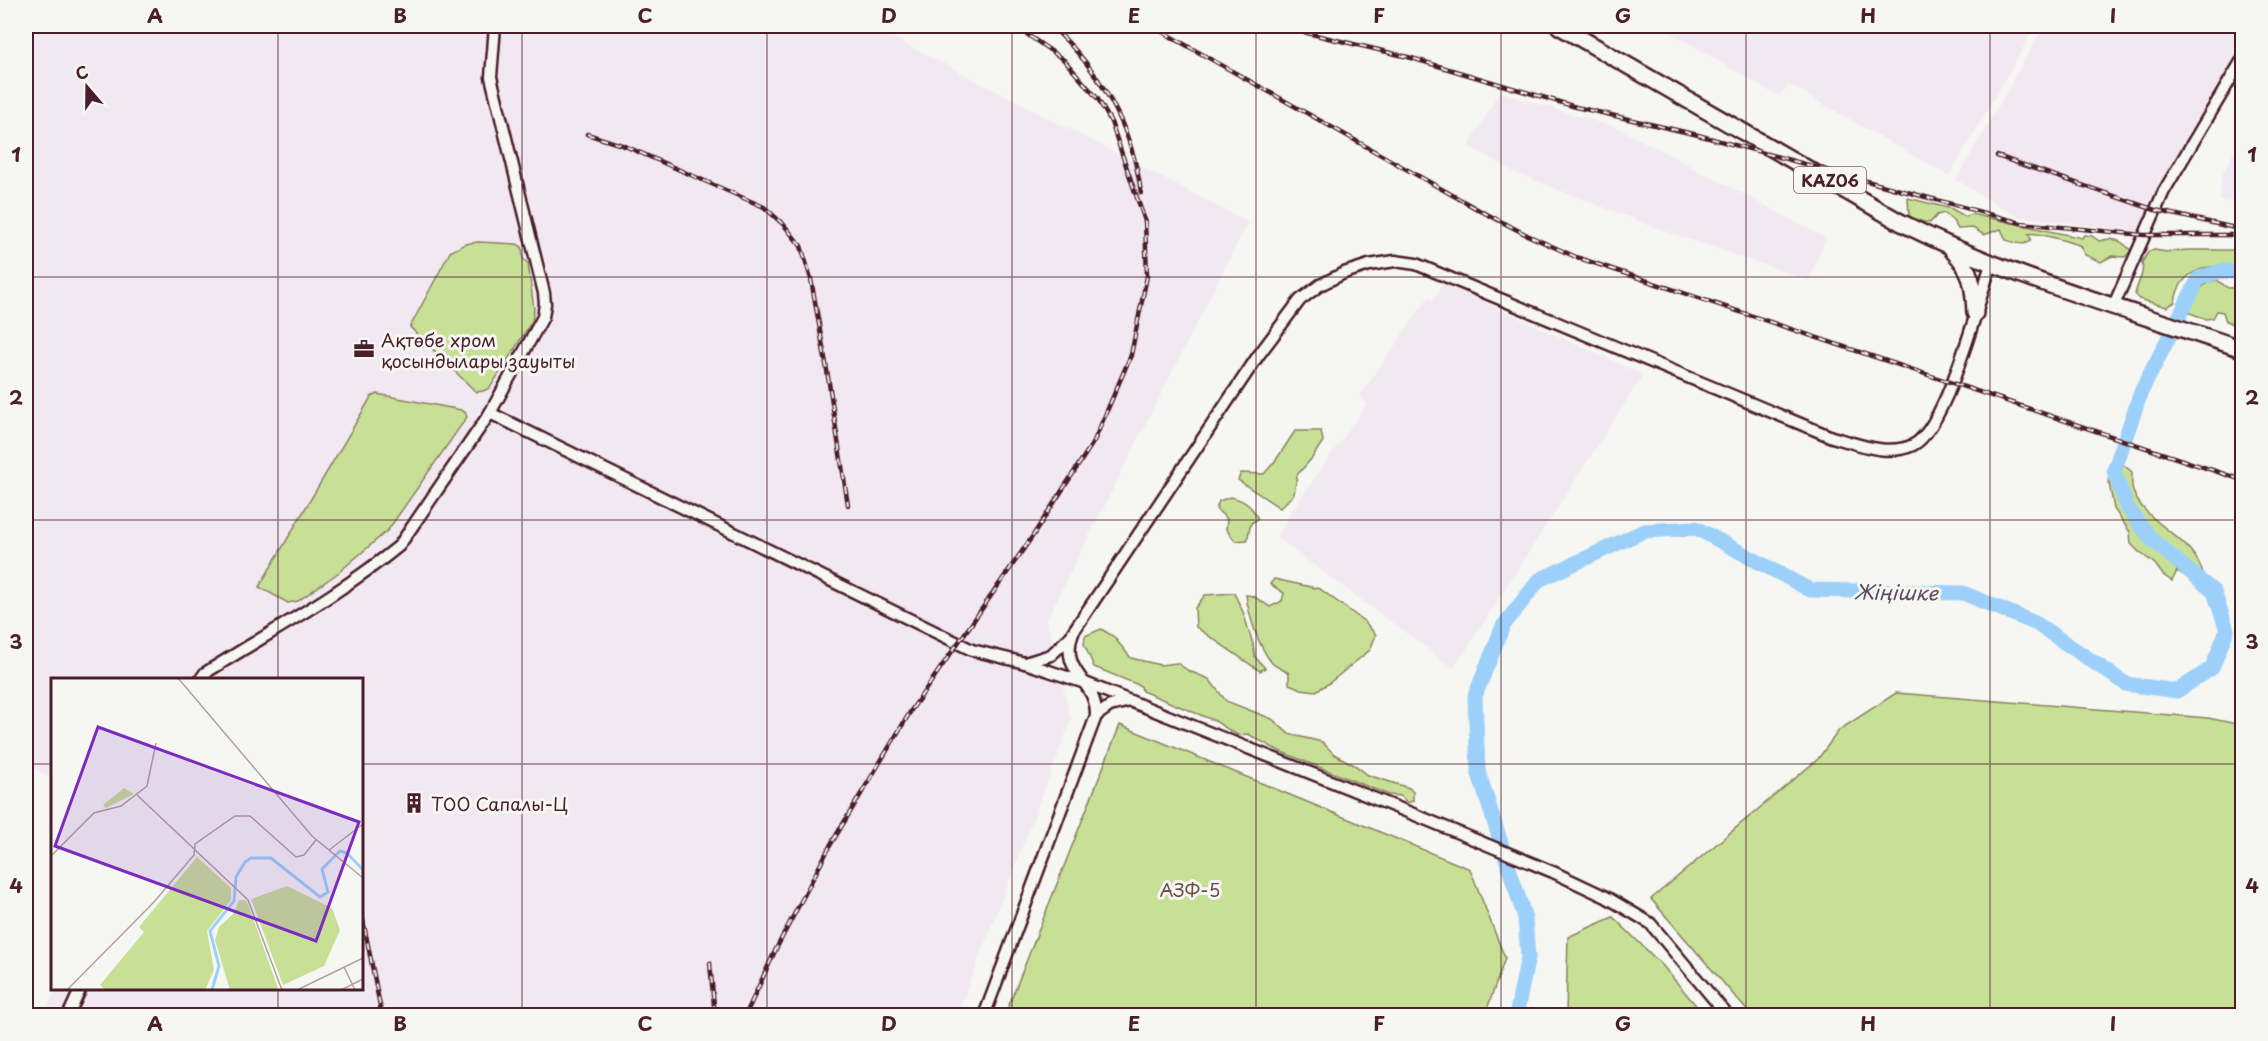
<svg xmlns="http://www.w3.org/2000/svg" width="2268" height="1041" font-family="'Playpen Sans',sans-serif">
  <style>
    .built { fill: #f2e8f2 }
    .green { fill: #c8e096; stroke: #898060; stroke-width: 1.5 }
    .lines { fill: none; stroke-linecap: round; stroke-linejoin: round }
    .river { stroke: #9cd0fa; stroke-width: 15 }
    .minor-casing { stroke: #4a1f2b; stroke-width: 15 }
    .highway-casing { stroke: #4a1f2b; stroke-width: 20 }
    .minor { stroke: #f6f6f2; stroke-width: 10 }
    .highway { stroke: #f6f6f2; stroke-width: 15 }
    .rail-casing { stroke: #4a1f2b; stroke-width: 4.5 }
    .rail { stroke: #f6f6f2; stroke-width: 2; stroke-dasharray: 7; stroke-linecap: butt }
    .grid { fill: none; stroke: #4a1f2b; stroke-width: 1.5; stroke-opacity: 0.55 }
    .labels { text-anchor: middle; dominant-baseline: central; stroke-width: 6; stroke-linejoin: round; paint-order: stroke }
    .shield { fill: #f6f6f2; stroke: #7e6067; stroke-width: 1.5 }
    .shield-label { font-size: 16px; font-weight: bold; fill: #4a1f2b }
    .poi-label { font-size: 18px; fill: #4a1f2b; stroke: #f6f6f2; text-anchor: start }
    .park-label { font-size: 18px; fill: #6a4f46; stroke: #f6f6f2 }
    .water-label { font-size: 20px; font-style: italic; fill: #5e4b5f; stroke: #f6f6f2 }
    .inset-river { fill: none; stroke: #9cd0fa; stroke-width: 3 }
    .inset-road { fill: none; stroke: #b1a0a2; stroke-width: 1.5 }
    .view { fill: #7b2cbf; fill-opacity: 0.15; stroke: #7b2cbf; stroke-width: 3 }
    .inset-edge { fill: none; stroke: #4a1f2b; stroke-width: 3 }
    .neatline { fill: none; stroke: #4a1f2b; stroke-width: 2 }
    .grid-label { font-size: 20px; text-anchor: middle; font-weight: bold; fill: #4a1f2b }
  </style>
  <rect width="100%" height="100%" fill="#f6f6f2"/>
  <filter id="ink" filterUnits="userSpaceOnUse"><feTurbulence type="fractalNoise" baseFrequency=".0167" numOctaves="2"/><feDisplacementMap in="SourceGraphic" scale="12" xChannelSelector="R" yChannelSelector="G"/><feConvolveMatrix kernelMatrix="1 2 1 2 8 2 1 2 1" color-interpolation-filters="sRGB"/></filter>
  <g filter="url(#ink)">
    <g class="built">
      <polygon points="26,26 871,26 1248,222 1047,619 1071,721 957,1015 41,1015 58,989 362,988 362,680 52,680 52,779 26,764"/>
      <polygon points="1659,26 2036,26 1949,176 1790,85 1778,96"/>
      <polygon points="2044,26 2242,26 2242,63 2140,232 2017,216 1956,180"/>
      <polygon points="1499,92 1620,129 1826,238 1809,280 1659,229 1516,173 1469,146"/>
      <polygon points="2242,137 2242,203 2220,201 2221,178"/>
      <polygon points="1443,283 1643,375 1454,668 1277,538 1291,512 1367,404 1360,395 1428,298 1433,300"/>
    </g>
    <g class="green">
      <path d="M1908 198 1952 209 1966 217 1971 214 2082 238 2084 235 2092 236 2099 241C2113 237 2122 240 2131 251L2125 257 2112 256 2101 262 2085 255 2079 245C2068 242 2036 231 2028 234L2031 239C2025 248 2015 242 2006 240L2001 229 1984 235 1973 228 1958 229 1953 221 1944 213 1937 215 1930 223 1919 221 1909 216Z"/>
      <polygon points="478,242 517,244 522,247 523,259 528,263 534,310 532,321 490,388 483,391 476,392 410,327 450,252 465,244"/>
      <path d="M2154 250 2167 252 2188 250H2242V268C2214 263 2180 266 2175 302L2167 307 2139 299 2135 295C2137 282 2145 275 2142 262L2149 251Z"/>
      <path d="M2217 280 2228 288 2242 287V309L2234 310 2238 319 2232 324 2226 321 2223 312 2217 311 2213 318 2206 319 2190 313C2189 305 2200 287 2207 283 2210 281 2214 281 2217 280Z"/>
      <polygon points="377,394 461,410 465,412 467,417 388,530 338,573 298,601 288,603 259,587 371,397"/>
      <polygon points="1295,431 1321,431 1323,441 1312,458 1297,475 1294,494 1280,508 1238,480 1241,473 1264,474 1276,460"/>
      <path d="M2120 462 2132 472C2132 478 2131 485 2133 491 2144 524 2196 538 2203 575L2198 583 2177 571 2172 581 2163 575 2155 564 2139 552 2131 544 2130 532 2114 509 2109 483 2111 467Z"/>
      <path d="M1230 497C1245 500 1252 506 1258 519L1251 523 1247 540 1235 541 1226 529 1227 519 1216 509 1219 501Z"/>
      <path d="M1274 579 1320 589 1365 622 1376 635 1370 650 1328 684 1316 691 1301 689 1289 684V673C1284 670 1276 667 1272 663 1258 646 1249 616 1246 595L1253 596 1270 607 1282 601 1284 593 1270 584Z"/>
      <polygon points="1234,593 1243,612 1253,644 1255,657 1265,668 1260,671 1196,627 1195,608 1205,595"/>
      <polygon points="1101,629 1113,636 1131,658 1160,665 1177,663 1189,671 1209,679 1226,701 1272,719 1289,734 1322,742 1334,754 1356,766 1368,775 1409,788 1413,792 1413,801 1407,803 1401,796 1389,795 1279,751 1248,734 1237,735 1215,721 1142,691 1141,686 1094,667 1084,644 1085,636"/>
      <polygon points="1896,693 2208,718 2242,725 2242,1015 1751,1015 1651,899 1818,759 1839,730"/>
      <polygon points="1120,725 1470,869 1505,958 1485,1015 1005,1015"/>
      <polygon points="1613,917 1662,965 1704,1015 1566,1015 1568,937"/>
    </g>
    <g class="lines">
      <polyline class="river" points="1516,1016 1528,957 1525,918 1478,771 1475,696 1503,626 1539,580 1644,531 1696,528 1810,590 1963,593 2037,624 2126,684 2177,691 2212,668 2227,630 2214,592 2151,539 2127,507 2114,471 2141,392 2199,278 2222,271 2242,273"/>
      <g class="minor-casing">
        <g id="minor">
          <polyline points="2113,307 2164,191 2242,60"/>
          <polyline points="490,413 972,650 1025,663 1085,683 1413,814 1553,872 1606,897 1650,923 1728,1016"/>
          <polyline points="1025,663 1051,655 1070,637"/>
          <path d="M200 680 205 673C270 632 339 595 399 546L490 413 543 317 545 304 544 293 491 77 495 26"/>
          <polyline points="1096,716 1110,706 1130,701"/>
          <polyline points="68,1016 81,988"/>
          <path d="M984 1016 1096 716C1097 678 1058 675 1073 632L1258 356 1300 300 1320 285 1344 273 1369 265 1395 261 1416 264 1832 437C1858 444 1888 457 1913 445 1946 429 1979 301 1991 264"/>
        </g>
      </g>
      <g class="highway-casing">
        <g id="highway">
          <path d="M1559 26 1900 222C2009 278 2127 309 2242 349"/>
          <path d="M1953 251C1972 269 1974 288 1975 313"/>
        </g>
      </g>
      <use href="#minor" class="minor"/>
      <use href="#highway" class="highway"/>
      <g class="rail-casing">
        <g id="rail">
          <path d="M1051 26C1100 69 1133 129 1141 193"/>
          <polyline points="1152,26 1479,210 1527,235 1576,257 2242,480"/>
          <polyline points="1278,26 1408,57 1576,107 1698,135 2021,223 2144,235 2242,235"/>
          <polyline points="587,134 625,146 764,207 784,225 801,246 811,279 826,364 848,505"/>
          <polyline points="1997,156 2155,210 2235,228"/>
          <polyline points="362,915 382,1016"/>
          <polyline points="710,963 715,1016"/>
          <polyline points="745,1016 776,949 831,844 912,709 1032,537 1094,441 1131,355 1147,276 1145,221 1111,122 1098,99 1064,60 1015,26"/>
        </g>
      </g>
      <use href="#rail" class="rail"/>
    </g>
  </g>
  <path class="grid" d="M278 26V680M522 26V1016M767 26V1016M1012 26V1016M1256 26V1016M1501 26V1016M1746 26V1016M1990 26V1016M26 277H2242M26 520H2242M26 764H52M362 764H2242M278 988V1016"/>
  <defs>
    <g id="office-bare" transform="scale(1.62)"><path d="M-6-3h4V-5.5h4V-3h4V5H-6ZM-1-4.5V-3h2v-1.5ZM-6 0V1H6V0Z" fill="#4a1f2b" stroke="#f6f6f2" stroke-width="2.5" paint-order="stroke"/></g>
    <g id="building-bare" transform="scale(1.62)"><path d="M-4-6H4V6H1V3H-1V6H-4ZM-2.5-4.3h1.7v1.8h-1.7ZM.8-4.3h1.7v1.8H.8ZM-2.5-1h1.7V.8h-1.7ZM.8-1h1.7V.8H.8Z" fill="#4a1f2b" stroke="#f6f6f2" stroke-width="2.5" paint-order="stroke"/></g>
  </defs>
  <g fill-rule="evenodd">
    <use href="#office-bare" x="364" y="349"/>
    <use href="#building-bare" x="414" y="803"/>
  </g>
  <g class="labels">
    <rect class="shield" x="1794" y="167" width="72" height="26" rx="4.5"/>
    <g class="shield-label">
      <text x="1830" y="180">KАZ06</text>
    </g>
    <g class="poi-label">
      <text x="381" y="339">Ақтөбе хром<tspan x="381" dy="21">қосындылары зауыты</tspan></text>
      <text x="431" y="803">ТОО Сапалы-Ц</text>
    </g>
    <g class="park-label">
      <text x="1190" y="889">АЗФ-5</text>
    </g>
    <g class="water-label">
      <text transform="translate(1896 592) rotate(1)">Жіңішке</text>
    </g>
  </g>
  <g transform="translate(51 678)">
    <rect width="312" height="312" fill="#f6f6f2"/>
    <path d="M73 110 83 116 55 130 52 127ZM146 179 180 210V222L156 253 163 292 154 312H55L49 307 93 254 88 249ZM236 208 281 230 289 252 273 288 232 307 200 221ZM188 222H195L198 229 227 310 223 312H179L164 262 168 249 183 235Z" fill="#c8e096"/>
    <path class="inset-river" d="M161 312 168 288 159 253 183 223 185 199 194 184 200 180H220L269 219 277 214 271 191 289 173 296 175 312 192"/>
    <path class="inset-road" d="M127 0 261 158 312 200M86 117 197 222 231 312M278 172 312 146M0 178 43 135 70 128 96 108 105 65M293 289 304 312M16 312 103 224 143 177 144 166 184 138H199L245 179 253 177 265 162M246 312 312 280M290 312 312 301"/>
    <path class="view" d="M47 49 308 144 265 263 4 168Z"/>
    <rect width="312" height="312" class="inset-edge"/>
  </g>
  <rect width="2268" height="1041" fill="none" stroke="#f6f6f2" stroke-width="66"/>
  <g transform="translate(87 87) rotate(340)" stroke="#f6f6f2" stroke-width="4.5" paint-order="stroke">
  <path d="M0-4.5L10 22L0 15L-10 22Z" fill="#4a1f2b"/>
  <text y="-9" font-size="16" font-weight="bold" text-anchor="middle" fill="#4a1f2b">С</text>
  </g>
  <rect x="33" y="33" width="2202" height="975" class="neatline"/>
  <g class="grid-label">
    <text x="155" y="23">A</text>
    <text x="400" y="23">B</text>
    <text x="645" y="23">C</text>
    <text x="889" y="23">D</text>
    <text x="1134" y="23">E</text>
    <text x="1379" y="23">F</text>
    <text x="1623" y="23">G</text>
    <text x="1868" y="23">H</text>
    <text x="2113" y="23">I</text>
    <text x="16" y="162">1</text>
    <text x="2252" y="162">1</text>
    <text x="16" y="405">2</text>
    <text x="2252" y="405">2</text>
    <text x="16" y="649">3</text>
    <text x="2252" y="649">3</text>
    <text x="16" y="893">4</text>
    <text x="2252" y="893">4</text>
    <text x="155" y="1031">A</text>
    <text x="400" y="1031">B</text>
    <text x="645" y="1031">C</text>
    <text x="889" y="1031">D</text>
    <text x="1134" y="1031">E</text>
    <text x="1379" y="1031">F</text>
    <text x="1623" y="1031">G</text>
    <text x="1868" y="1031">H</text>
    <text x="2113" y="1031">I</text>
  </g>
</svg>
